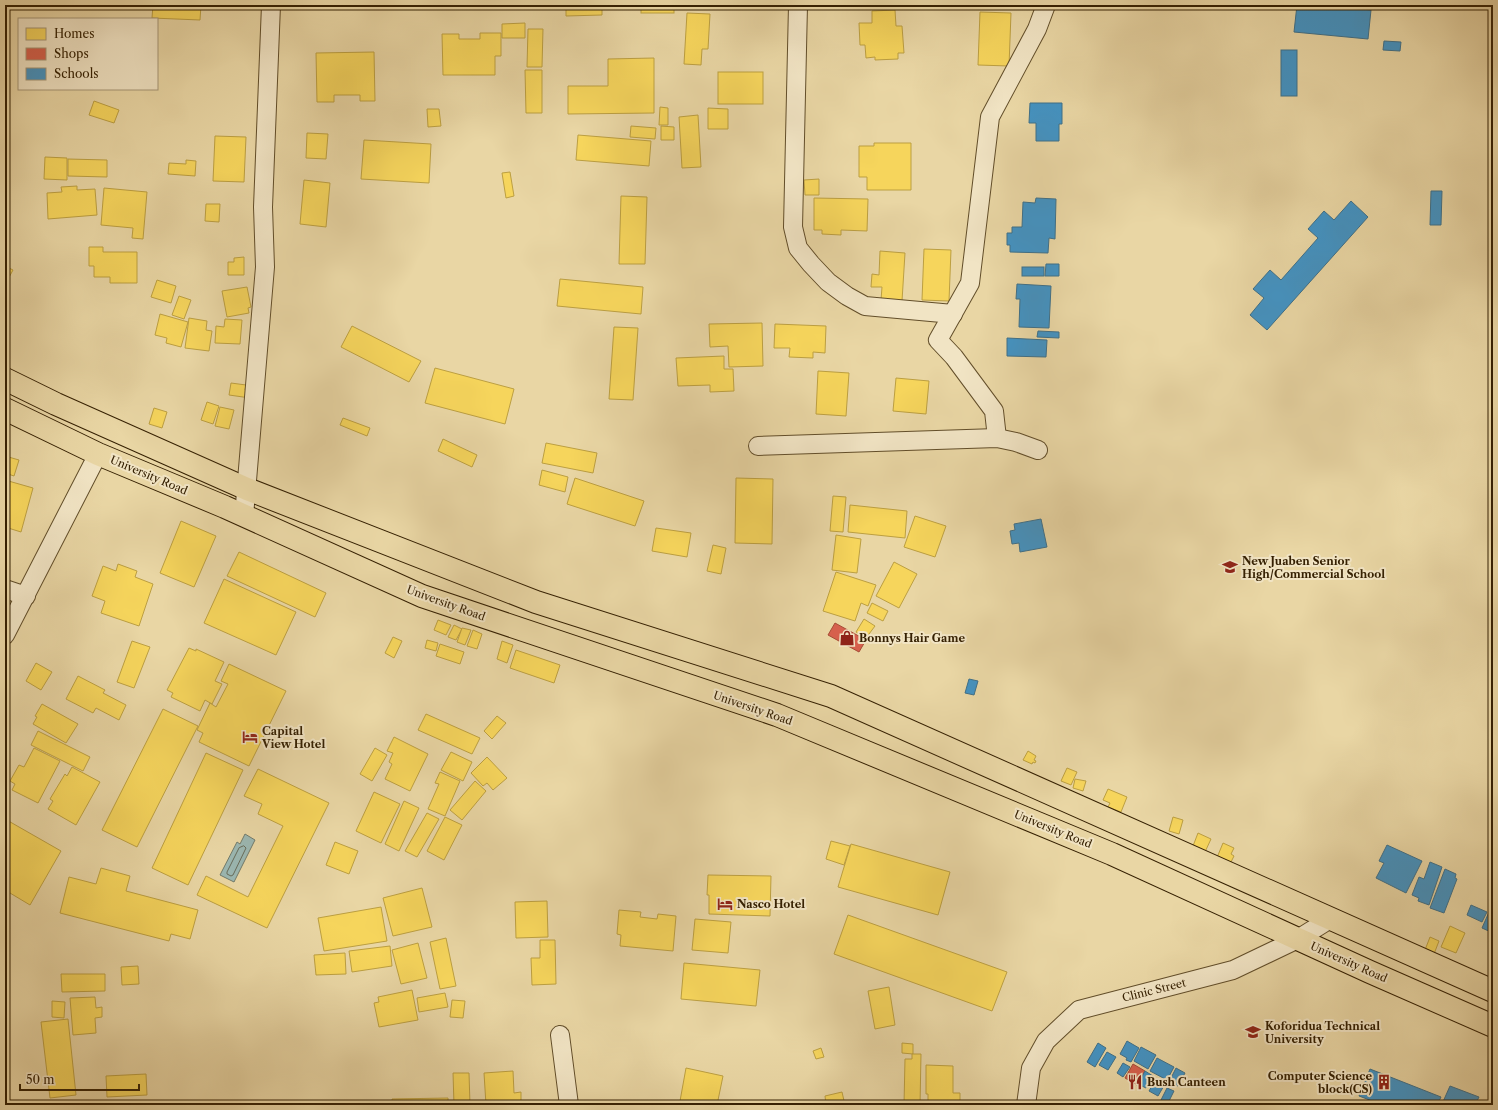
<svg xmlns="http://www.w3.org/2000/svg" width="1498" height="1110" font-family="'Libre Caslon Text',serif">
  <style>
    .water { fill: #9bb7b1; stroke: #727b6b }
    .homes { fill: #f6d55c; stroke: #bc9f41 }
    .shops { fill: #d6604d; stroke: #a64d36 }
    .schools { fill: #4393c3; stroke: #3f7089 }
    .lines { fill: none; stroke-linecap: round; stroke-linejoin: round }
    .shore { stroke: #686c5a; stroke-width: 1 }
    .minor-casing { stroke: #624e2a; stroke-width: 20 }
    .highway-casing { stroke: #352002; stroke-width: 24 }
    .minor { stroke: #f1e4c4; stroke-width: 18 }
    .highway { stroke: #e9d6a4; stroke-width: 22 }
    .labels { text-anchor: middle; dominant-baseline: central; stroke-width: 4; stroke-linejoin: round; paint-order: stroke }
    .street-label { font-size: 11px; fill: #352002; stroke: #f1e4c4 }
    .poi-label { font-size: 11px; font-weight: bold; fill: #352002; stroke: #f1e4c4; text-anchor: start }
  </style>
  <rect width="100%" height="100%" fill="#e9d6a4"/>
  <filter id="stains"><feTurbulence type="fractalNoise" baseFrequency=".005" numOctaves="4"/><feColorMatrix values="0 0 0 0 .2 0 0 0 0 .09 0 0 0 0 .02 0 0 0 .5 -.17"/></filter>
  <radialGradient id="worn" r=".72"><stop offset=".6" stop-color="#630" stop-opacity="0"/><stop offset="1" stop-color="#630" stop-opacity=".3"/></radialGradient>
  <polygon class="water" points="245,834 255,840 234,882 220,875 237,842 240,844"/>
  <g class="homes">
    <polygon points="153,5 201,5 200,20 152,18"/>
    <polygon points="566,5 602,5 602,15 566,16"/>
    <rect x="641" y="5" width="33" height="8"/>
    <polygon points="895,10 896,26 902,26 904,53 898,53 898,59 875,60 875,57 866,58 865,45 860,45 859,23 872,23 872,11"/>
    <polygon points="980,12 1011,13 1009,66 978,65"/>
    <polygon points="687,13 710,14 708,49 702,49 701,65 684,64"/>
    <polygon points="525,23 525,38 502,38 502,24"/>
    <polygon points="528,29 543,29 542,67 527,67"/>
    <polygon points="480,33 501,33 501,56 495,56 495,75 443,75 442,34 459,34 459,39 480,39"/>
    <polygon points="374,52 375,101 360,101 360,95 334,95 334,102 317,102 316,53"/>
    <polygon points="654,58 654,113 568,114 568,86 608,86 608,59"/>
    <polygon points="525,70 542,70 542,113 526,113"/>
    <rect x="718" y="72" width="45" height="32"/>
    <polygon points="94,101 119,110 114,123 89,115"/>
    <polygon points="660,107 668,108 668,125 659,125"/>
    <polygon points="708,108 728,109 728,129 708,129"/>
    <polygon points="427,109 439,109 441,126 428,127"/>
    <polygon points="698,115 701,167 682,168 679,117"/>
    <polygon points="631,126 656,128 655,139 630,137"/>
    <polygon points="661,126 674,127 674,140 661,140"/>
    <polygon points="307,133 328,134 326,159 306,158"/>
    <polygon points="578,135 651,141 649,166 576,160"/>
    <polygon points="215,136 246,137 244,182 213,181"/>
    <polygon points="364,140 431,144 429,183 361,179"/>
    <polygon points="874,143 911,143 911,190 867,190 867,177 859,177 859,146 874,146"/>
    <polygon points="45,157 67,158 67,180 44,179"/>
    <polygon points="68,159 107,160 107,177 68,176"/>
    <polygon points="186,160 196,161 195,176 168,174 169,163 186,164"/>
    <polygon points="510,172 514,196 506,198 502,173"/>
    <polygon points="819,179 819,195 805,195 804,180"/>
    <polygon points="304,180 330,183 326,227 300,224"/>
    <polygon points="77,186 77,190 95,189 97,215 48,219 47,193 62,192 61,187"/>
    <polygon points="104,188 147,192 143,239 132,238 133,228 101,225"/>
    <polygon points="621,196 647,197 645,264 619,264"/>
    <polygon points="814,198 868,199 867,231 841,230 841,235 822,234 822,230 814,230"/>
    <polygon points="206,204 220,204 219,222 205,221"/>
    <polygon points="89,247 103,247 103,252 137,252 137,283 110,283 110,277 94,277 94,266 89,266"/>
    <polygon points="924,249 951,250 949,301 922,300"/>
    <polygon points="880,251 905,253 902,301 881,300 882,287 871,287 872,274 879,275"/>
    <polygon points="244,257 244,275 228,275 228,262 234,262 234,258"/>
    <polygon points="5,266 13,270 7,281 5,280"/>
    <polygon points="560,279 643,287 641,314 557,306"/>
    <polygon points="157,280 176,286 171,303 151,297"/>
    <polygon points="247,287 251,307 248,308 249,313 227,317 222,291"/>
    <polygon points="179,296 191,300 184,319 172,315"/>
    <polygon points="160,314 188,322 181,347 166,343 167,338 155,335"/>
    <polygon points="189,318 207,321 206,330 212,331 209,351 185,348"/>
    <polygon points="225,319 242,320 240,344 215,343 216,326 224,327"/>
    <polygon points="762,323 763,366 729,367 728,346 710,347 709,324"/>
    <polygon points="775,324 826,326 825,353 813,352 813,358 789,357 790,348 774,348"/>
    <polygon points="352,326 421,361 409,382 341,347"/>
    <polygon points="614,327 638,328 633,400 609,399"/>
    <polygon points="724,356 724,369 733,369 734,391 710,392 710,385 678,386 676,358"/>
    <polygon points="435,368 514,389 505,424 425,403"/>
    <polygon points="818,371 849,373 846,416 816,414"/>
    <polygon points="896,378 929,381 926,414 893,411"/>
    <polygon points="231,383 246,385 245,390 251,391 250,398 229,395"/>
    <polygon points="207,402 219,406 213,424 201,420"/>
    <polygon points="220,407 234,410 229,429 215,426"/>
    <polygon points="154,408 167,412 162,428 149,424"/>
    <polygon points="343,418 370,428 367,436 340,425"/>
    <polygon points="443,439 477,455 472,467 438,451"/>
    <polygon points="546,443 597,453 593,473 542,463"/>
    <polygon points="5,456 19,460 14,476 5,473"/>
    <polygon points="542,470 568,477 565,492 539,485"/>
    <polygon points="575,478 644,501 635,526 567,504"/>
    <polygon points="736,478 773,479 772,544 735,543"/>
    <polygon points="5,480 33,488 21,532 5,527"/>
    <polygon points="833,496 846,497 843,532 830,531"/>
    <polygon points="850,505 907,511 905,538 848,532"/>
    <polygon points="915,516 946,526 935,557 904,547"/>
    <polygon points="181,521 216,536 194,587 160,573"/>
    <polygon points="656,528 691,533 687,557 652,551"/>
    <polygon points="836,535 861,539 857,573 832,570"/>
    <polygon points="713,545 726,548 721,574 707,571"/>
    <polygon points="239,552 326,593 315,617 227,576"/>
    <polygon points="894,562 917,574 899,608 876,596"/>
    <polygon points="118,564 137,571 135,577 153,584 139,626 101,613 105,601 92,596 103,566 116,571"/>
    <polygon points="836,572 876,585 868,606 861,603 855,621 823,611"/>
    <polygon points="224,579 296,612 276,655 204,623"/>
    <polygon points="872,603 888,611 883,621 867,613"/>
    <polygon points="864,619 875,626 866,638 856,632"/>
    <polygon points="438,620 451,625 446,635 434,630"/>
    <polygon points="454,625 462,629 456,640 448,637"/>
    <polygon points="462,628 471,630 465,645 457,642"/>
    <polygon points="473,630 482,634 477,649 467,646"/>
    <polygon points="393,637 402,641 394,658 385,653"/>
    <polygon points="427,640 438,643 436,651 425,648"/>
    <polygon points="132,641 150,647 134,688 117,682"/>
    <polygon points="502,641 513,645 507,663 497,659"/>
    <polygon points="440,644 464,652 460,664 436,656"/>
    <polygon points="189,648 196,651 196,649 224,662 215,681 222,684 212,704 205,700 200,711 171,697 173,693 167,690"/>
    <polygon points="516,650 560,665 554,683 510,668"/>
    <polygon points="36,663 52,672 41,690 26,681"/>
    <polygon points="229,664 286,691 249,766 199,742 203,733 197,730 210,703 216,707 228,684 221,681"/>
    <polygon points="78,676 105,690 103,693 126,705 119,720 96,708 93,713 66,699"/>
    <polygon points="42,704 78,724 66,743 33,724 37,717 35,716"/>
    <polygon points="163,709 198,726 137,847 102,830"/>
    <polygon points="426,714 480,738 472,754 418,730"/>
    <polygon points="497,716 506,723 492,739 484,731"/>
    <polygon points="38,731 90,757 83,771 31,745"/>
    <polygon points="394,737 428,754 410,791 385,779 392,764 389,762 393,753 387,751"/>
    <polygon points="34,748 60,761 38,803 12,790 15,784 10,781 19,765 24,767"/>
    <polygon points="375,748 387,755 372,781 360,774"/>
    <polygon points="1028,751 1036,756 1034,760 1036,761 1035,763 1033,762 1032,764 1023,760"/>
    <polygon points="451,752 472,762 463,781 441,770"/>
    <polygon points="206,753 243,770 188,885 152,868"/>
    <polygon points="487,757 507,778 493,790 487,783 483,786 471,773"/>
    <polygon points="72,767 100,782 76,825 48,809 53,801 50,799 65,774 67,776"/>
    <polygon points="1067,768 1077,772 1071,785 1061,781"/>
    <polygon points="258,769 329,803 267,928 197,895 206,876 248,897 283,826 258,814 262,804 244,796"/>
    <polygon points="440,772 460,781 445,816 428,809 439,784 435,783"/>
    <polygon points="1075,779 1086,781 1083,791 1073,788"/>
    <polygon points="475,781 486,791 462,820 450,810"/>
    <polygon points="1108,789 1127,797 1121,812 1108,807 1110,803 1103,800"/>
    <polygon points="374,792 400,804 381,843 356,831"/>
    <polygon points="404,801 419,808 399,851 385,844"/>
    <polygon points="427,813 439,819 417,857 405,851"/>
    <polygon points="445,817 462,825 444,860 427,851"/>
    <polygon points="1173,817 1183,820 1179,834 1169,831"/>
    <polygon points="5,819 61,851 30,905 5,890"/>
    <polygon points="1198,833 1211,839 1205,852 1193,846"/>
    <polygon points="831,841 850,846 844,865 826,859"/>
    <polygon points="335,842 358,851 349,874 326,865"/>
    <polygon points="1223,843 1234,848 1231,854 1234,856 1229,866 1216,860"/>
    <polygon points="851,844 950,872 938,915 838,887"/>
    <polygon points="101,868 130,876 126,891 198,910 190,939 171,934 169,941 60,913 69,877 96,884"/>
    <polygon points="708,875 771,876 770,916 709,914 709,895 707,895"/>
    <polygon points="422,888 432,927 393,936 383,898"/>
    <polygon points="547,901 548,937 516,938 515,902"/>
    <polygon points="381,907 387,941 324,951 318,918"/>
    <polygon points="619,910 641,912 640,917 657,919 658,914 676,916 673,951 620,946 621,935 617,934"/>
    <polygon points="848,915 1007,972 992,1011 834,954"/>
    <polygon points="695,919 731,922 728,953 692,950"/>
    <polygon points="1450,926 1465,933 1456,953 1441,947"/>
    <polygon points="1430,937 1439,941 1434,954 1425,950"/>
    <polygon points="446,938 456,986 440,989 430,942"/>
    <polygon points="540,940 555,940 556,984 532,985 531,958 540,958"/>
    <polygon points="418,943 427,978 401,984 392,950"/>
    <polygon points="390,946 392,966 352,972 349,951"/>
    <polygon points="345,953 346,974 316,975 314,955"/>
    <polygon points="684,963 760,970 756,1006 681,999"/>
    <polygon points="138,966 139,984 122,985 121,967"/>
    <polygon points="61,974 105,974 105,991 62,992"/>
    <polygon points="889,987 895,1025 875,1029 868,991"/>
    <polygon points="412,990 418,1020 379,1027 374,1003 379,1002 378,997"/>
    <polygon points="445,993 448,1007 419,1012 417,998"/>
    <polygon points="95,997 96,1008 102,1007 102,1017 95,1018 96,1033 73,1035 70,998"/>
    <polygon points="452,1000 465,1001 463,1018 450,1017"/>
    <polygon points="52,1001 65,1002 64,1018 52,1017"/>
    <polygon points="68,1019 76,1095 50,1098 41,1022"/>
    <polygon points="902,1043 913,1044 913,1054 902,1053"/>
    <polygon points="821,1048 824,1057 816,1059 813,1051"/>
    <polygon points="912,1054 921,1054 920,1105 904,1105 905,1059 912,1059"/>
    <polygon points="926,1065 953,1066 953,1093 960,1093 960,1105 926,1105 928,1104 928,1094 926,1094"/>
    <polygon points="686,1068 723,1076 717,1105 699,1105 680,1101"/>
    <polygon points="513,1071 514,1093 521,1092 521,1105 486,1105 484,1073"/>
    <polygon points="453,1073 469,1073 470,1105 454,1105"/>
    <polygon points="146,1074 147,1095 107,1097 106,1076"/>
    <polygon points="842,1092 845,1105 826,1105 825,1096"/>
    <polygon points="448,1098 448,1105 393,1105 392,1099"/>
    <polygon points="679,1101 696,1105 678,1105"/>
    <polygon points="894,1102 894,1105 882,1105 882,1103"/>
    <polygon points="70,1103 71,1105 48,1105 48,1104"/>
  </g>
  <g class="shops">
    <polygon points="835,623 866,640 859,652 828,635"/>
    <polygon points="1133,1064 1145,1071 1137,1085 1125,1078"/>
  </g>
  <g class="schools">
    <polygon points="1297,5 1322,5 1371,10 1368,39 1294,32"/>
    <polygon points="1384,41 1401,42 1400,51 1383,50"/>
    <rect x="1281" y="50" width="16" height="46"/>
    <polygon points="1030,103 1062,103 1062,124 1059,124 1059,141 1036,141 1036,123 1029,123"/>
    <polygon points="1431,191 1442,191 1441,225 1430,225"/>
    <polygon points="1036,198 1056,199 1055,239 1049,238 1048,253 1010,252 1010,245 1007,245 1007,233 1012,233 1012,227 1022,227 1023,202 1035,203"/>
    <polygon points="1351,201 1368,217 1267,330 1250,315 1264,298 1253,289 1270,270 1281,280 1318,238 1308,229 1324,211 1334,220"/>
    <polygon points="1046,264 1059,264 1059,276 1045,276"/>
    <rect x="1022" y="267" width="22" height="9"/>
    <polygon points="1017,284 1051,286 1049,328 1019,327 1020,299 1016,299"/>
    <polygon points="1038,331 1059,332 1059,338 1037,337"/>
    <polygon points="1007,338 1047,340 1046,357 1007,356"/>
    <polygon points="1041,519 1047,547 1020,552 1019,543 1012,544 1010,531 1015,530 1014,524"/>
    <polygon points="969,679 978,681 974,695 965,693"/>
    <polygon points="1387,845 1422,861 1406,893 1376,878 1384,863 1379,861"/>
    <polygon points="1430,862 1442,867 1429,905 1418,901 1419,898 1412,895 1419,877 1424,879"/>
    <polygon points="1445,869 1456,874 1455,878 1457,879 1444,913 1430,908"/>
    <polygon points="1471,905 1487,912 1482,922 1467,915"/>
    <polygon points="1489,912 1493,914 1493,933 1482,928"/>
    <polygon points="1127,1041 1139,1048 1131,1062 1126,1060 1127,1058 1120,1054"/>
    <polygon points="1098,1043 1106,1048 1095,1067 1087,1062"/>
    <polygon points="1141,1047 1156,1055 1148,1069 1134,1061"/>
    <polygon points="1107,1052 1116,1057 1108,1070 1099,1065"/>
    <polygon points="1157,1058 1174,1067 1167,1080 1150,1071"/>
    <polygon points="1123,1063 1130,1067 1123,1077 1117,1073"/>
    <polygon points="1176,1068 1185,1073 1178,1086 1169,1082"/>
    <polygon points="1370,1069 1441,1097 1437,1105 1383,1105 1359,1096"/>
    <polygon points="1145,1071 1153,1076 1146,1088 1138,1084"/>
    <polygon points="1156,1079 1165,1084 1158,1096 1149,1091"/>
    <polygon points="1450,1086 1479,1097 1475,1105 1442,1104"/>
    <polygon points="1167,1088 1174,1091 1168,1103 1161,1100"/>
  </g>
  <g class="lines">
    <polygon class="shore" points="244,846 246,848 233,875 231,876 227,874 227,872 239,848"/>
    <g class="minor-casing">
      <g id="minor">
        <polyline points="798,5 793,227 798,248 811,264 828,282 847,296 865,306 953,314"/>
        <polyline points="997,438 994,411 954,357 938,340 970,283 990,117 1037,29 1046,5"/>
        <polyline points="758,446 997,438 1016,442 1038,450"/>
        <polyline points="244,516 265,267 263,207 271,5"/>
        <polyline points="5,589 26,596"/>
        <polyline points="5,635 98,454"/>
        <polyline points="560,1035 569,1105"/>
        <polyline points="1026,1105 1031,1068 1046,1041 1079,1010 1233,970 1298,939 1330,919"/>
      </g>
    </g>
    <g class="highway-casing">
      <g id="highway">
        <polyline points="5,379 56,404 247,489 536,602 831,696 1493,991"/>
        <polyline points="5,409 98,454 225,507 422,596 777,715 1112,854 1370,972 1493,1026"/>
      </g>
    </g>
    <use href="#minor" class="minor"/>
    <use href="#highway" class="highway"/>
  </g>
  <defs>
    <g id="school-bare" transform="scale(1.2)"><path d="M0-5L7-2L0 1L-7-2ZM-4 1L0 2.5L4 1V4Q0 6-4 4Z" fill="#8f2418" stroke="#f1e4c4" stroke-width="2.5" paint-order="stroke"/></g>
    <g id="shop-bare" transform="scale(1.2)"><path d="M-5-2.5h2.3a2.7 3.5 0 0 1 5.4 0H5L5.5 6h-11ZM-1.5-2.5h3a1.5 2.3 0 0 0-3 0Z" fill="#8f2418" stroke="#f1e4c4" stroke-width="2.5" paint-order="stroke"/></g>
    <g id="hotel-bare" transform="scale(1.2)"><path d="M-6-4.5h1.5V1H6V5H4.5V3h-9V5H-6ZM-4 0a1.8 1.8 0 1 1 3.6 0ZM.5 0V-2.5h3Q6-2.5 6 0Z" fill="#8f2418" stroke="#f1e4c4" stroke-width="2.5" paint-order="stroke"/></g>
    <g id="restaurant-bare" transform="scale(1.2)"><path d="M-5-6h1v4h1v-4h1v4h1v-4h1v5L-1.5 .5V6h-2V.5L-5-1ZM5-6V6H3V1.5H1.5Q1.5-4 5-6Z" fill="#8f2418" stroke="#f1e4c4" stroke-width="2.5" paint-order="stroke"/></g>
    <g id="building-bare" transform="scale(1.2)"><path d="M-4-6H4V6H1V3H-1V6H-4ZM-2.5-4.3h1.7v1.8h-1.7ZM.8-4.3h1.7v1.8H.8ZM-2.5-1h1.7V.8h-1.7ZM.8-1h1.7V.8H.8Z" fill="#8f2418" stroke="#f1e4c4" stroke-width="2.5" paint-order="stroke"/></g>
  </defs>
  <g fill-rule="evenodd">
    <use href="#school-bare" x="1230" y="567"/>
    <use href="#shop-bare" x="847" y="638"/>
    <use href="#hotel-bare" x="250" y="737"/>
    <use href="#hotel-bare" x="725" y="904"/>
    <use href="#school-bare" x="1253" y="1032"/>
    <use href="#restaurant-bare" x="1135" y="1082"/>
    <use href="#building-bare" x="1384" y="1082"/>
  </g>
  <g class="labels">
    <g class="street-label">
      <text transform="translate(149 475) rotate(23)">University Road</text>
      <text transform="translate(446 603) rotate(20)">University Road</text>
      <text transform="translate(753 708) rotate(19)">University Road</text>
      <text transform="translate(1053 829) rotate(22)">University Road</text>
      <text transform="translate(1349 962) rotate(24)">University Road</text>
      <text transform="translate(1154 990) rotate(-14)">Clinic Street</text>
    </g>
    <g class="poi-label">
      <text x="1242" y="561">New Juaben Senior<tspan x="1242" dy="13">High/Commercial School</tspan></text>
      <text x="859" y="638">Bonnys Hair Game</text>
      <text x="262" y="731">Capital<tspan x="262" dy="13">View Hotel</tspan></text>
      <text x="737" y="904">Nasco Hotel</text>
      <text x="1265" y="1026">Koforidua Technical<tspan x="1265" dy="13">University</tspan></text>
      <text x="1372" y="1076" text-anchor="end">Computer Science<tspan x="1372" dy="13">block(CS)</tspan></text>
      <text x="1147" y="1082">Bush Canteen</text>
    </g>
  </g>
  <rect width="1498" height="1110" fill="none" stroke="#e9d6a4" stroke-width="20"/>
  <rect x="6" y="6" width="1486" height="1098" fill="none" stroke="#352002" stroke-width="2"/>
  <rect x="10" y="10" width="1478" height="1090" fill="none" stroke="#352002"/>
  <rect x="18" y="18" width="140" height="72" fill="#f1e4c4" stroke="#a69676"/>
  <rect x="26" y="28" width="20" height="12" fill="#f6d55c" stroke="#a69676"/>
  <text x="54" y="38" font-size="12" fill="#352002">Homes</text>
  <rect x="26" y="48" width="20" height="12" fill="#d6604d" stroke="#a69676"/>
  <text x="54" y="58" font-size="12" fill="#352002">Shops</text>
  <rect x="26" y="68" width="20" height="12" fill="#4393c3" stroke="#a69676"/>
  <text x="54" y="78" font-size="12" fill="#352002">Schools</text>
  <path d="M20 1084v6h119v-6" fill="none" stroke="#352002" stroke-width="2"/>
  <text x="26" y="1084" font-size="12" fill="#352002" stroke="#f1e4c4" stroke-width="3" paint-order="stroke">50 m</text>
  <rect width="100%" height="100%" filter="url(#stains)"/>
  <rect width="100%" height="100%" fill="url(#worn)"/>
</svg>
